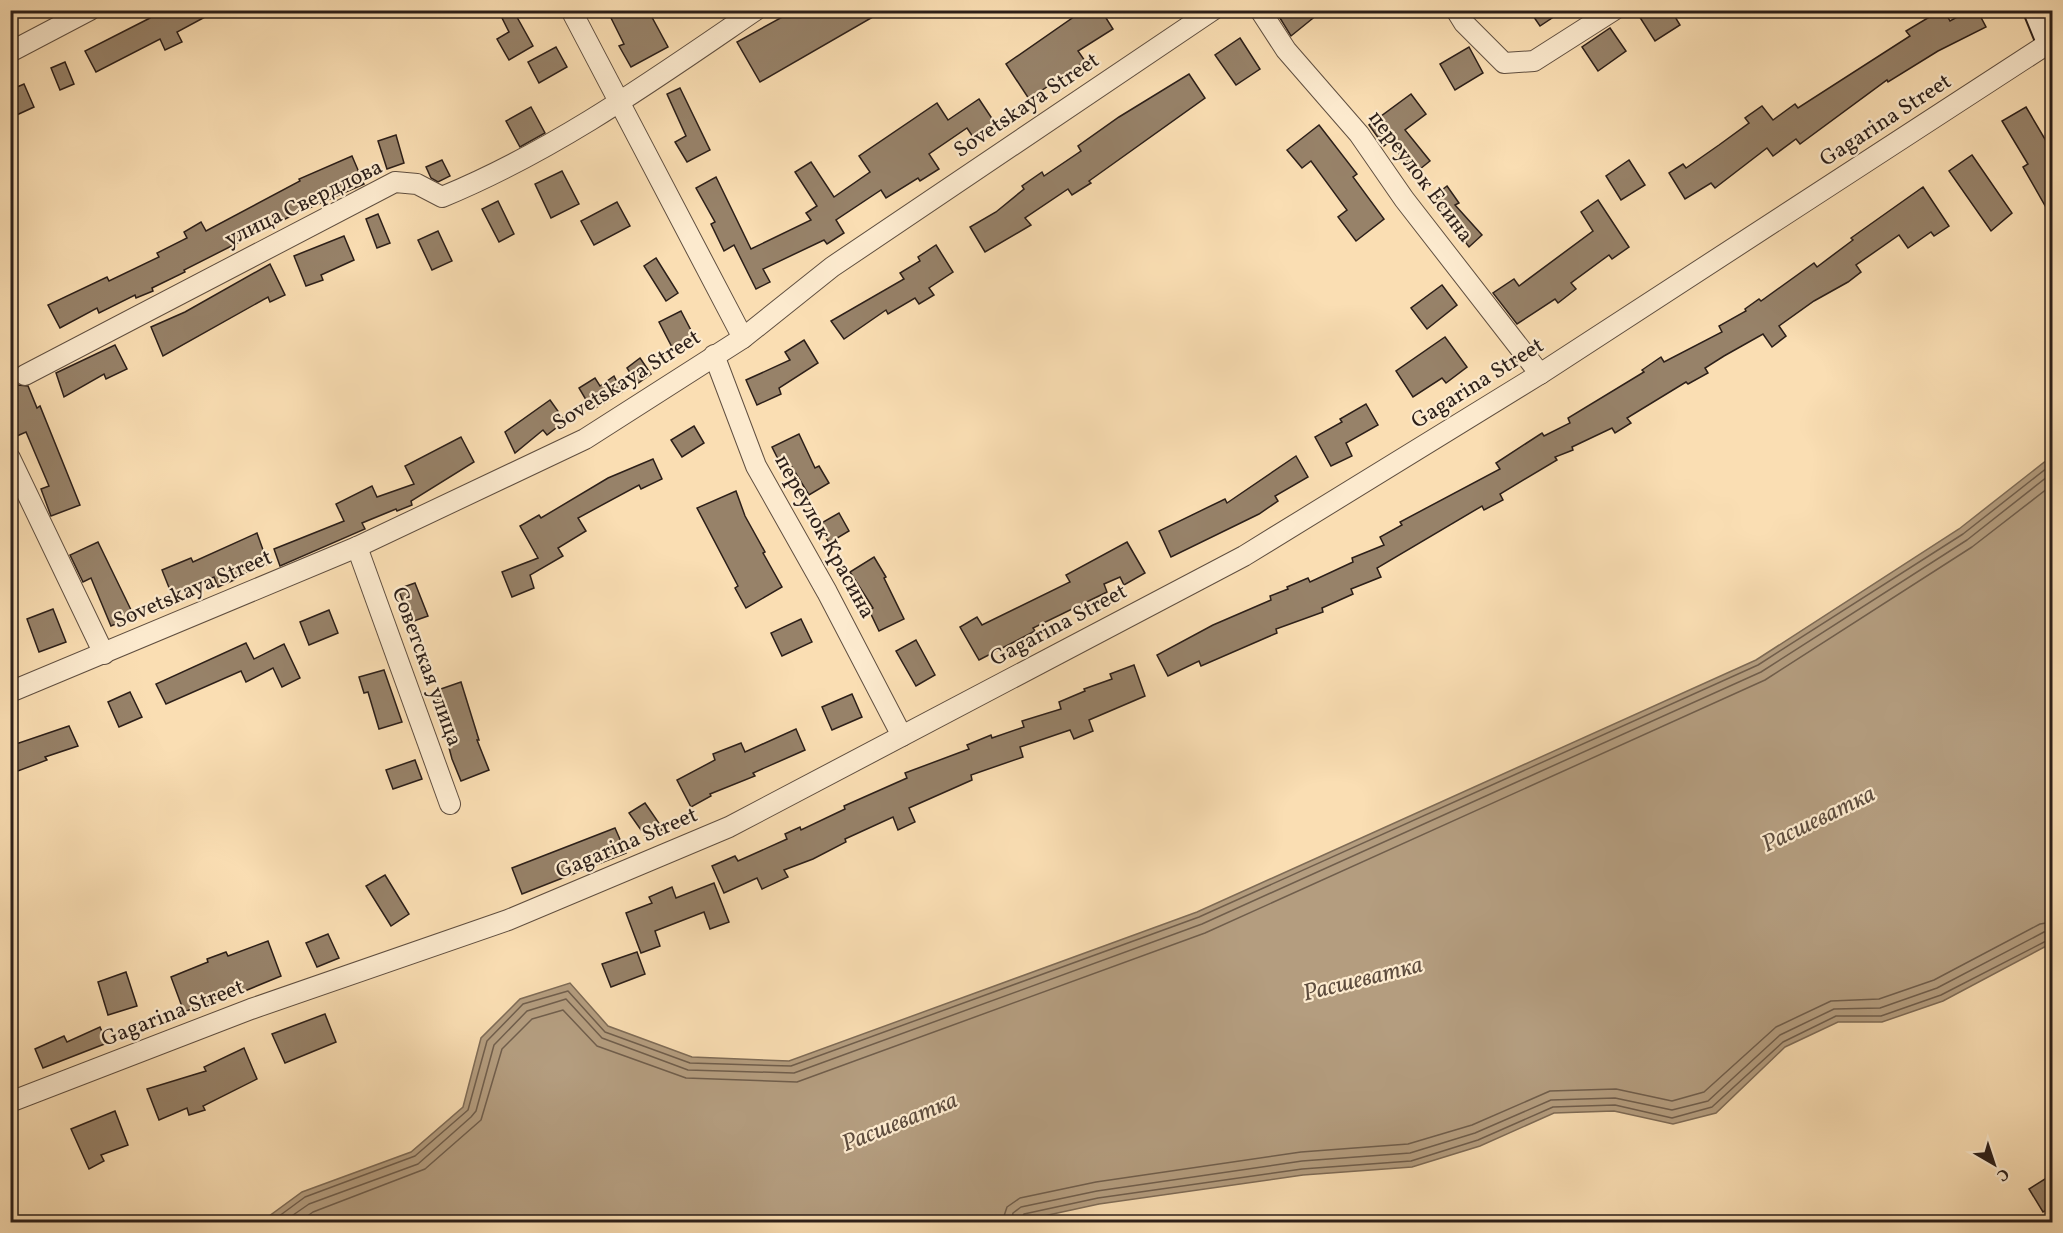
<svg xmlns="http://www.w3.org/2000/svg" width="2063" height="1233" font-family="Vollkorn,serif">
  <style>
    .water { fill: #b49d7f; stroke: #7e6b56; stroke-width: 1.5 }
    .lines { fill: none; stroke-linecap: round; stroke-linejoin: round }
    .shore { stroke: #705e4c; stroke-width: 1.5 }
    .building { fill: #978269; stroke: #2c1f19; stroke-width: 1.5 }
    .street-casing { stroke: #604f40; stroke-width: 22 }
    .secondary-casing { stroke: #2c1f19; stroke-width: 32 }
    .street { stroke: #fceace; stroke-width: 20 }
    .secondary { stroke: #fceace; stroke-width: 28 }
    .labels { text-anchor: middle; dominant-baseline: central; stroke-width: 4.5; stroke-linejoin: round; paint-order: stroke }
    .street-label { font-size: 22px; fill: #2c1f19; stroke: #fceace }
    .water-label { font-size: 24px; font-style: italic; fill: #5c4b3d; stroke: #fceace }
  </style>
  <rect width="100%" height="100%" fill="#fadeb3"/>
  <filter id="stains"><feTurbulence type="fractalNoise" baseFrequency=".00333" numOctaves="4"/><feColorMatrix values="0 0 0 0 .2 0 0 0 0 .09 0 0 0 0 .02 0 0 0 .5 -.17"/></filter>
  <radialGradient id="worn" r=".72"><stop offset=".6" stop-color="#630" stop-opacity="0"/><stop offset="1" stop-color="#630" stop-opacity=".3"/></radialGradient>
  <polygon class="water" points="2052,456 2052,943 1943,1001 1882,1022 1838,1022 1785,1047 1716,1113 1673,1124 1614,1111 1554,1113 1480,1146 1412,1167 1303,1175 1099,1204 1016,1222 261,1222 302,1192 411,1152 463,1107 481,1038 520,999 570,983 608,1026 692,1057 789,1061 1197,912 1756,660 1959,529"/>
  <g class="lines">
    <g class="shore">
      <polyline points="271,1222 305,1197 415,1156 468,1110 487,1041 523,1004 568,991 605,1032 690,1063 791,1066 1199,917 1758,665 1963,534 2052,464"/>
      <polyline points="283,1222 309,1204 418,1164 471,1117 476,1111 494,1045 527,1011 566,999 602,1038 688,1070 794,1073 1202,924 1761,672 1967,540 2052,473"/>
      <polyline points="299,1222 313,1212 425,1169 481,1120 502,1049 532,1019 563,1010 597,1046 686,1078 797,1082 1205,933 1765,680 1972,547 2052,485"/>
      <polyline points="1002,1222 1007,1207 1020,1198 1096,1182 1301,1152 1408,1144 1472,1125 1550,1091 1616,1089 1672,1101 1704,1092 1776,1027 1831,1001 1879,999 1934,980 2040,924 2052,922"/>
      <polyline points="1011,1222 1013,1213 1021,1207 1097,1191 1302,1161 1410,1153 1475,1133 1551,1100 1615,1098 1672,1110 1708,1101 1780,1035 1834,1009 1880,1008 1937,988 2044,932 2052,931"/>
      <polyline points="1019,1222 1024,1214 1098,1198 1302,1169 1411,1161 1478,1140 1553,1107 1615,1105 1672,1118 1712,1107 1783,1042 1836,1016 1881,1016 1941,995 2052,938"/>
    </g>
  </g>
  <g class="building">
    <polygon points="159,10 218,10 177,32 182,42 165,50 160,39 96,72 85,51 150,18 149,15"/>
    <polygon points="498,10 513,10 533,46 509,60 497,39 509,32"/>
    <polygon points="607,10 648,10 668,47 631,67 619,46 624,44"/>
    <polygon points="795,10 885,10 760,82 737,42"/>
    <polygon points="1071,10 1101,10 1113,29 1078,51 1085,61 1029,99 1006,64 1075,16"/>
    <polygon points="1275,10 1323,10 1291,36"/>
    <polygon points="1529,10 1564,10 1540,26"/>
    <polygon points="1648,10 1671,10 1680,25 1655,41 1639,16"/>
    <polygon points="1941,10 1944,10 1950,21 1970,10 1977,10 1986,27 1938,51 1888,82 1887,80 1800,144 1796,139 1773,156 1767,148 1715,188 1711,183 1685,199 1669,173 1683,164 1686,168 1719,145 1749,123 1745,118 1762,106 1773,120 1795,104 1798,108 1910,36 1906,31"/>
    <polygon points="1610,28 1626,51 1598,71 1582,47"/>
    <polygon points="1240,38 1260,69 1236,85 1215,55"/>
    <polygon points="556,47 567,67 539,83 528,62"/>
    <polygon points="1469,47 1483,73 1455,90 1440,64"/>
    <polygon points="65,62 74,84 60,90 51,68"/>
    <polygon points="1189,74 1205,98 1089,181 1091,183 1072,195 1068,189 1025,218 1031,225 985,252 970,227 996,212 1024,189 1022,186 1042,172 1044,176 1081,151 1078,146 1119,117"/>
    <polygon points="24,84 34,107 10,118 10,90"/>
    <polygon points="680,88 710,150 687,162 675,142 686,136 667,94"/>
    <polygon points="1411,94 1426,114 1405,130 1430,161 1415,173 1389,142 1384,146 1369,125"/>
    <polygon points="979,99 997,126 975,140 967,128 929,154 939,169 920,181 918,178 886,198 881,190 836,220 844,233 827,244 824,240 763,269 770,282 756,289 734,245 724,251 711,224 715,222 696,188 716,177 751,249 811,220 806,213 817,206 795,172 811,162 834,197 870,172 859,156 937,103 948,120"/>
    <polygon points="531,107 545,133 520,147 506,121"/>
    <polygon points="2026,107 2052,151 2052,218 2023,167 2028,164 2002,121"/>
    <polygon points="1319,125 1357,174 1353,177 1384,219 1356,241 1338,217 1347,210 1311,161 1302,168 1287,150"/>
    <polygon points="396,135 404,163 387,169 378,141"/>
    <polygon points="1972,155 2012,213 1991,231 1949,171"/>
    <polygon points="352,156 364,184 293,215 184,270 185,272 152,288 153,291 136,298 135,295 99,313 97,308 60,328 48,305 107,277 109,281 159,257 157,253 187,238 184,232 201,222 206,231 300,181 299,179"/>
    <polygon points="442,160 450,176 438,182 431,178 426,167"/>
    <polygon points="1629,160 1645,185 1621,200 1606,176"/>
    <polygon points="562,171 579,204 551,218 535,184"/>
    <polygon points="1447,186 1459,203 1455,205 1482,235 1469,247 1432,198"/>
    <polygon points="1923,187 1949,226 1934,236 1931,232 1908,248 1899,235 1856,265 1861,272 1848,282 1814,301 1779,326 1786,336 1772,347 1763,334 1724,356 1705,368 1708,373 1688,384 1686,382 1627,418 1631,423 1615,433 1612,428 1572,447 1573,450 1555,457 1557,460 1500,494 1503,500 1484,510 1482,506 1377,568 1381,577 1351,589 1353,594 1322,608 1323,612 1276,629 1277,633 1201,666 1199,661 1168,676 1157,655 1213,625 1271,600 1270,596 1288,589 1287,587 1308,578 1310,582 1353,562 1352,558 1384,545 1380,537 1402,525 1400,522 1500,469 1496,463 1542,433 1544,436 1570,423 1568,418 1644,372 1642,370 1661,357 1664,362 1722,332 1719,326 1746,311 1745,309 1759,299 1761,301 1814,263 1817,267 1853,240 1851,238"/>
    <polygon points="1598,200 1629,247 1612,259 1609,255 1571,283 1576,289 1558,303 1555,299 1517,324 1493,293 1514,279 1519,286 1593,231 1581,212"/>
    <polygon points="498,201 514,234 499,242 482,209"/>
    <polygon points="617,202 630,226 594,245 581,221"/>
    <polygon points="378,214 390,243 377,248 366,219"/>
    <polygon points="438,231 452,261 432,270 418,240"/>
    <polygon points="344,236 354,260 321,275 323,280 306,286 294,256"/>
    <polygon points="936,245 953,272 929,288 934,295 919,304 915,298 888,314 886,310 844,339 831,321 904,279 900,273 920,261 918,257"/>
    <polygon points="656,258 678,293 666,301 644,266"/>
    <polygon points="270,264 285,295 270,302 268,297 163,356 151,327 185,312"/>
    <polygon points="1442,285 1457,305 1427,329 1411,308"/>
    <polygon points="681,311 696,340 674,351 659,322"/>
    <polygon points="1445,337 1467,367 1446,383 1442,378 1413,397 1396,371"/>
    <polygon points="804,340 818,363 779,388 781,394 757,405 746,380 790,360 785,352"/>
    <polygon points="115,345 127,369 106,379 104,374 64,397 56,373"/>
    <polygon points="640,358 651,374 637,384 627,368"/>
    <polygon points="614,376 622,392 592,410 579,388 595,378 600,386"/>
    <polygon points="13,377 18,385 28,386 37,408 40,406 80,505 51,516 41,489 49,486 26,432 10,439 10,378"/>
    <polygon points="550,400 565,421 547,435 543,430 515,453 505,432"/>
    <polygon points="1366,404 1378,425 1346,443 1352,456 1331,466 1315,437 1342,422 1340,419"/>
    <polygon points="694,426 704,443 682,457 671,440"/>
    <polygon points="799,434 815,468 819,466 829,483 809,495 792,467 784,471 772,447"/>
    <polygon points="461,437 474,462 411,501 412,505 397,511 396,509 362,523 365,529 280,566 274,549 344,521 336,504 372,486 377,497 414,484 405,466"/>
    <polygon points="1296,456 1308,477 1275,496 1278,501 1259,514 1171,557 1159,531 1225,499 1227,503"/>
    <polygon points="653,459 662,479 641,489 639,485 578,518 586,531 558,548 563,556 530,575 534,588 512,597 502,572 538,558 520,526 539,515 541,518 608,478"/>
    <polygon points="736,491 745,516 765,552 763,553 782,587 746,608 735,588 738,586 697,508"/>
    <polygon points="839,513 849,531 829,543 818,525"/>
    <polygon points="257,533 268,564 233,577 234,580 218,587 214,577 172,595 162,570 191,558 193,562"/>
    <polygon points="98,542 134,616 111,626 91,578 83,582 70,555"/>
    <polygon points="1127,542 1145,573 1124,585 1120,577 1104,584 1107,592 1033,628 1035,631 979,660 960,627 977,617 982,625 1070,582 1066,575"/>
    <polygon points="874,557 886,577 884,578 904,619 879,631 869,610 873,608 850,572"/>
    <polygon points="415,583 428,616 411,622 398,589"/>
    <polygon points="53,609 66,642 39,652 27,619"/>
    <polygon points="329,610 338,633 309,645 300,622"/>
    <polygon points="801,619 812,642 782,656 771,633"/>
    <polygon points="916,640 935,675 916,686 896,651"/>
    <polygon points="246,643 254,659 284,644 300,678 282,687 273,668 246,682 241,671 166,704 156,684"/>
    <polygon points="1134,665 1145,696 1089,720 1093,731 1074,739 1070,730 1020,747 1023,757 971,775 972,780 909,808 915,822 898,830 893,817 845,839 846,842 813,859 784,870 788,877 762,889 757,878 724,893 712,866 735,856 738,861 787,839 785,834 800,827 801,830 845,809 844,806 907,778 905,773 969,749 967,745 991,735 992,738 1024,727 1022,721 1061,709 1059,702 1085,691 1084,689 1112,679 1110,674"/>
    <polygon points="384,670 402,722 379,729 368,692 364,693 359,677"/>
    <polygon points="461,682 479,740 477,740 489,770 461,781 452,759 443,725 446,723 435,691"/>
    <polygon points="130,692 142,717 119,727 108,702"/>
    <polygon points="852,694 862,717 832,730 822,707"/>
    <polygon points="69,726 78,746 45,757 47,760 10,774 10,746"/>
    <polygon points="796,729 805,750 753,773 755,776 710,794 711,796 691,807 677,780 715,760 713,754 741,743 745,752"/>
    <polygon points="415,760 422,779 393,789 386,770"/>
    <polygon points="645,803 663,829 648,840 629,813"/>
    <polygon points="615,828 626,853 522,894 512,868"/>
    <polygon points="385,875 409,914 391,926 366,886"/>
    <polygon points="714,883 729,922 710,929 704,912 655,931 660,946 641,953 626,913 652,903 649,897 672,887 676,898"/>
    <polygon points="328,934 339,958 317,967 306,943"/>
    <polygon points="268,941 281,976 223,1000 222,997 184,1012 171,977 208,962 207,959 226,952 228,956"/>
    <polygon points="637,952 645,974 611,987 602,964"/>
    <polygon points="126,972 137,1006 108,1015 98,982"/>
    <polygon points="325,1014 336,1042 285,1063 272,1034"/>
    <polygon points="100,1027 107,1043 43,1068 35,1049 64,1036 67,1042"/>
    <polygon points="244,1048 257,1079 203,1106 205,1110 189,1115 187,1108 159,1120 147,1089 206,1071 204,1067"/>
    <polygon points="115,1111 128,1145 101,1155 104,1161 89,1169 71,1129"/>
    <polygon points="2048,1177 2052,1184 2052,1207 2043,1212 2029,1189"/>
  </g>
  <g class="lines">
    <g class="street-casing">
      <g id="street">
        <polyline points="571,10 743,338"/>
        <polyline points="1260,10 1286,50 1359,134 1404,199 1540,374"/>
        <polyline points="1456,10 1464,23 1504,63 1534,61 1614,10"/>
        <polyline points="10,52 90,10"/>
        <polyline points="714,355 756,466 827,592 902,736"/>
        <path d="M25 375 395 182 417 184 442 197C556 150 655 79 756 10"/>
        <polyline points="10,458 104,654"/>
        <polyline points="357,547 450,804"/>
        <polyline points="10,692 357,547 585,439 743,338 832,267 1213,10"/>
        <polyline points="10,1102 251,1009 508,920 729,827 1244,556 1540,374 2052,41"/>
      </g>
    </g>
    <g class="secondary-casing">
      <polyline id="secondary" points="2038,10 2052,44"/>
    </g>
    <use href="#street" class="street"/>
    <use href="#secondary" class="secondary"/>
  </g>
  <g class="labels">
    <g class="street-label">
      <text transform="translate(1027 106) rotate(-34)">Sovetskaya Street</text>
      <text transform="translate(1886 121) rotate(-33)">Gagarina Street</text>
      <text transform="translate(1420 177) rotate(53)">переулок Есина</text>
      <text transform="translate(304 204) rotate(-26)">улица Свердлова</text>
      <text transform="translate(627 381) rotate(-32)">Sovetskaya Street</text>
      <text transform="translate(1478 384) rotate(-32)">Gagarina Street</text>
      <text transform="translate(824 537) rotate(61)">переулок Красина</text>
      <text transform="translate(193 590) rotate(-23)">Sovetskaya Street</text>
      <text transform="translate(1059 626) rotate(-28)">Gagarina Street</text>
      <text transform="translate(426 667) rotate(70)">Советская улица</text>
      <text transform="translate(627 844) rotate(-23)">Gagarina Street</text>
      <text transform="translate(173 1014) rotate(-21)">Gagarina Street</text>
    </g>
    <g class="water-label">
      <text transform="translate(1819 820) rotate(-26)">Расшеватка</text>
      <text transform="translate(1363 980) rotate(-14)">Расшеватка</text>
      <text transform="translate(900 1123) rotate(-22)">Расшеватка</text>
    </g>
  </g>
  <rect width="2063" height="1233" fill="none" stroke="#fadeb3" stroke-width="36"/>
  <rect x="12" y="12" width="2039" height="1209" fill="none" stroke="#2c1f19" stroke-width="3"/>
  <rect x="18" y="18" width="2027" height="1197" fill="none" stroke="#2c1f19" stroke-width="1.5"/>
  <g transform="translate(1994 1164) rotate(141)" stroke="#fceace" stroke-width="4.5" paint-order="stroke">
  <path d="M0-4.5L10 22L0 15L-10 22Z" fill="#2c1f19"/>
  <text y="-9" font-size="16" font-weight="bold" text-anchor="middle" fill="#2c1f19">С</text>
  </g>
  <rect width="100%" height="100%" filter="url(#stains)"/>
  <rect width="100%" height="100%" fill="url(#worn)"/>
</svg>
